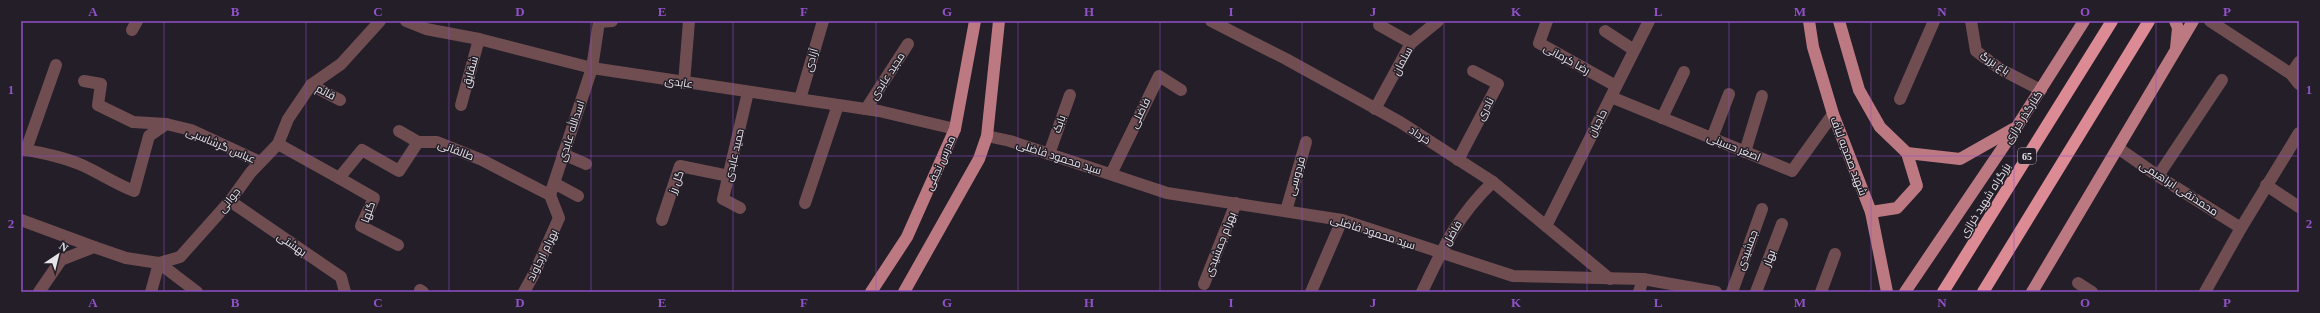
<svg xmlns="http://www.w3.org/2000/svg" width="2320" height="313" font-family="'Times New Roman',Cairo,serif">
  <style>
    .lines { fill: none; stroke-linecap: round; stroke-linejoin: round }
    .minor { stroke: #6f4d51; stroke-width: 12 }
    .major { stroke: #bd7981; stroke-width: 12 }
    .highway { stroke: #dc8a94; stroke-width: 12 }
    .grid { fill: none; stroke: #9151c8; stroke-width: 1; stroke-opacity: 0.55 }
    .labels { text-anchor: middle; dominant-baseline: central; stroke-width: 3; stroke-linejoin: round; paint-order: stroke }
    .shield { fill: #231e28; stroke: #aca9b0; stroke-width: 1 }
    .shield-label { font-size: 10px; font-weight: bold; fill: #e7e4ea }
    .street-label { font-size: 11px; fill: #e7e4ea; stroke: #231e28 }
    .neatline { fill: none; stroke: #9151c8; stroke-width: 1.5 }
    .grid-label { font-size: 13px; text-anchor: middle; font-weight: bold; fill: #9151c8 }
  </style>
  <rect width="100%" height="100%" fill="#231e28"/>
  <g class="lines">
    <g class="minor">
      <polyline points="406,21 426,29 479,39 592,68 879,111 955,129"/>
      <polyline points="1211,21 1286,59 1400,122 1493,182 1610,279"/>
      <polyline points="1547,21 1539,43 1616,86"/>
      <polyline points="1971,21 1976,51 2000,69 2041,90"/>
      <polyline points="2210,21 2291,74 2299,84"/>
      <polyline points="1379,25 1411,43"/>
      <polyline points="132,30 137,21"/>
      <polyline points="1605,31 1634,50"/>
      <polyline points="2291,74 2299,62"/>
      <polyline points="84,81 101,84 98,105 133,122 166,124"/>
      <polyline points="684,83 689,21"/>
      <polyline points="311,85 340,100"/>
      <polyline points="1611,97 1792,171 1833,114"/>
      <polyline points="800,99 823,21"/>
      <polyline points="1900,99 1934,21"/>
      <polyline points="461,105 479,39"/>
      <polyline points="866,109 908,44"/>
      <polyline points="1375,109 1411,43 1438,21"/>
      <polyline points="1662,118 1684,72"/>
      <polyline points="399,131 418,142"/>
      <polyline points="987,136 1010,141 1167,193 1342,220 1513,276 1643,279 1716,292"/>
      <polyline points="1712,138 1729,94"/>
      <polyline points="278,144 339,178 362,150 399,171 418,142 437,142 482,160 550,195"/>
      <polyline points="2118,148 2158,176 2241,228"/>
      <path d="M21 149C42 153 64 157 84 166 101 174 116 184 134 191L149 136 166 124 191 130 260 162"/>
      <polyline points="26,150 56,65"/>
      <polyline points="1745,152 1762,96"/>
      <polyline points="563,154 586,164"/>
      <polyline points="1049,154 1070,95"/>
      <polyline points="1458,160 1498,84 1473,71"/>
      <polyline points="1111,174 1159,76 1181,90"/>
      <polyline points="2158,176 2222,80"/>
      <polyline points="339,178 374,198 361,226 398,245"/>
      <polyline points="554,183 578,196"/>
      <polyline points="2266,185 2299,207"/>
      <polyline points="550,195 592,68 599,22 612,21"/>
      <polyline points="230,201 341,277 345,292"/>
      <polyline points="805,203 838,105"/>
      <polyline points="740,208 723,199 748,92"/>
      <polyline points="1286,211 1306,142"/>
      <polyline points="21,220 94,247"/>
      <polyline points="662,220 680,166 729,176"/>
      <polyline points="1546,226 1649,21"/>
      <polyline points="2078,283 2092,292"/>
      <polyline points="1204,284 1236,203"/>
      <polyline points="420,290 423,292"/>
      <polyline points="39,292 61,260 94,247 126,258 159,263 180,257 230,201 251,172 278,144 288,119 311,85 341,64 380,21"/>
      <polyline points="151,292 159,263 197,292"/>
      <polyline points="524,292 535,272 559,218 550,195"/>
      <polyline points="1311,292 1342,220"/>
      <path d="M1422 292C1443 248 1457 216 1493 182"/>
      <polyline points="1639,292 1643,279"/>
      <polyline points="1732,292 1762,209"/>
      <polyline points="1756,292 1782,224"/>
      <polyline points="1821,292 1835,254"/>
      <polyline points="2205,292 2241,228 2299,133"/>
    </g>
    <g class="major">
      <polyline points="1809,21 1813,47 1833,114 1871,212 1887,292"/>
      <polyline points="1839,21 1859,90 1880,127 1907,153 1960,159 2013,129"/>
      <polyline points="2175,21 2178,28 2176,48"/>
      <polyline points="1871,212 1897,208 1917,186 1907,153"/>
      <polyline points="871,292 907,237 955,129 975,21"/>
      <polyline points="904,292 979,159 987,136 999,21"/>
      <polyline points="1905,292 2016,128 2084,21"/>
      <polyline points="2032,292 2193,21"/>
    </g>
    <g class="highway">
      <polyline points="1943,292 2112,21"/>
      <polyline points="1983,292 2149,21"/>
    </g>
  </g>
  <path class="grid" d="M164 21V292M306 21V292M449 21V292M591 21V292M733 21V292M876 21V292M1018 21V292M1160 21V292M1302 21V292M1444 21V292M1587 21V292M1729 21V292M1871 21V292M2014 21V292M2156 21V292M21 156H2299"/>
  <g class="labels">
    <rect class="shield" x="2018" y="148" width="18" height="16" rx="3"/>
    <g class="shield-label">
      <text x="2027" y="156">65</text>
    </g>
    <g class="street-label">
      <text transform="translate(1567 59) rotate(29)">رضا کرمانی</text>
      <text transform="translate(811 60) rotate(-74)">آزادی</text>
      <text transform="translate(1402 61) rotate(-62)">سلمان</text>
      <text transform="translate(1995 63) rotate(33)">باغ بزرگ</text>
      <text transform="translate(470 72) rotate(-75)">شقایق</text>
      <text transform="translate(887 76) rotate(-57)">مجید عابدی</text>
      <text transform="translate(679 82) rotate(8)">عابدی</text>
      <text transform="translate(326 92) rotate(28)">قائم</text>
      <text transform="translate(1485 109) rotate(-62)">نادری</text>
      <text transform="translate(1140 113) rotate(-64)">فاضلی</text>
      <text transform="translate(2023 117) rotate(-57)">کنارگذر خرازی</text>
      <text transform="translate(1597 123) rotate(-63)">حاجیان</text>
      <text transform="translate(1059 124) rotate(-71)">بابک</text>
      <text transform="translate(571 131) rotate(-72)">اسدالله عابدی</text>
      <text transform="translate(1420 135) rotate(33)">خرداد</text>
      <text transform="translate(221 145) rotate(23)">عباس گرشاسبی</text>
      <text transform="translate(1734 147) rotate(22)">اصغر حسینی</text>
      <text transform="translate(456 150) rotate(21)">طالقانی</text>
      <text transform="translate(734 155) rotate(-77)">حمید عابدی</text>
      <text transform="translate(1849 156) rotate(69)">شهید صمدیه لباف</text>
      <text transform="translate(1059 157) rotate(18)">سید محمود فاضلی</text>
      <text transform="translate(940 163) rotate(-66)">مدرس نجفی</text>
      <text transform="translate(1296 176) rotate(-74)">فردوسی</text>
      <text transform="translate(676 182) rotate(-69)">گل رز</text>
      <text transform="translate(2179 188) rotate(33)">محمدتقی ابراهیمی</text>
      <text transform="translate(229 200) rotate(-51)">جوانی</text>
      <text transform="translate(1985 200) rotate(-58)">بزرگراه شهید خرازی</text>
      <text transform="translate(368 212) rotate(-70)">گلها</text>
      <text transform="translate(1373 232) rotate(18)">سید محمود فاضلی</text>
      <text transform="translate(1452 233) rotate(-60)">فاضل</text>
      <text transform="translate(292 244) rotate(35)">بهشتی</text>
      <text transform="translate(1220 244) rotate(-69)">بهرام جمشیدی</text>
      <text transform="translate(1747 250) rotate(-70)">جمشیدی</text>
      <text transform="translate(542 255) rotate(-64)">بهرام ارجاوند</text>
      <text transform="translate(1769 258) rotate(-69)">بهار</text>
    </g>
  </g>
  <rect width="2320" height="313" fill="none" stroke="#231e28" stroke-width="44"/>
  <g transform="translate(58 255) rotate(35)" stroke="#231e28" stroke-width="3" paint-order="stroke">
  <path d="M0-3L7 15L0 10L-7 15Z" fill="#e7e4ea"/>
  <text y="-6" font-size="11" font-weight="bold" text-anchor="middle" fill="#e7e4ea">N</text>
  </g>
  <rect x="22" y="22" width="2276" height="269" class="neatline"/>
  <g class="grid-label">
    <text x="93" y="16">A</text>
    <text x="235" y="16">B</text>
    <text x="378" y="16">C</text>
    <text x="520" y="16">D</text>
    <text x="662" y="16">E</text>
    <text x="804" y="16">F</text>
    <text x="947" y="16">G</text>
    <text x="1089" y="16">H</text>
    <text x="1231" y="16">I</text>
    <text x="1373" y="16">J</text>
    <text x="1516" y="16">K</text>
    <text x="1658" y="16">L</text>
    <text x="1800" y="16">M</text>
    <text x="1942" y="16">N</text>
    <text x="2085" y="16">O</text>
    <text x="2227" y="16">P</text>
    <text x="11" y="94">1</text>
    <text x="2309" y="94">1</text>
    <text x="11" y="228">2</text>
    <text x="2309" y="228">2</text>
    <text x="93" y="307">A</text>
    <text x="235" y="307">B</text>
    <text x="378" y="307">C</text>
    <text x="520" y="307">D</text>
    <text x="662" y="307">E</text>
    <text x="804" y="307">F</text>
    <text x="947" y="307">G</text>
    <text x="1089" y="307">H</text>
    <text x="1231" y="307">I</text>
    <text x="1373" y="307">J</text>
    <text x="1516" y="307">K</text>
    <text x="1658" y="307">L</text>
    <text x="1800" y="307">M</text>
    <text x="1942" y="307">N</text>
    <text x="2085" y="307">O</text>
    <text x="2227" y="307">P</text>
  </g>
</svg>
